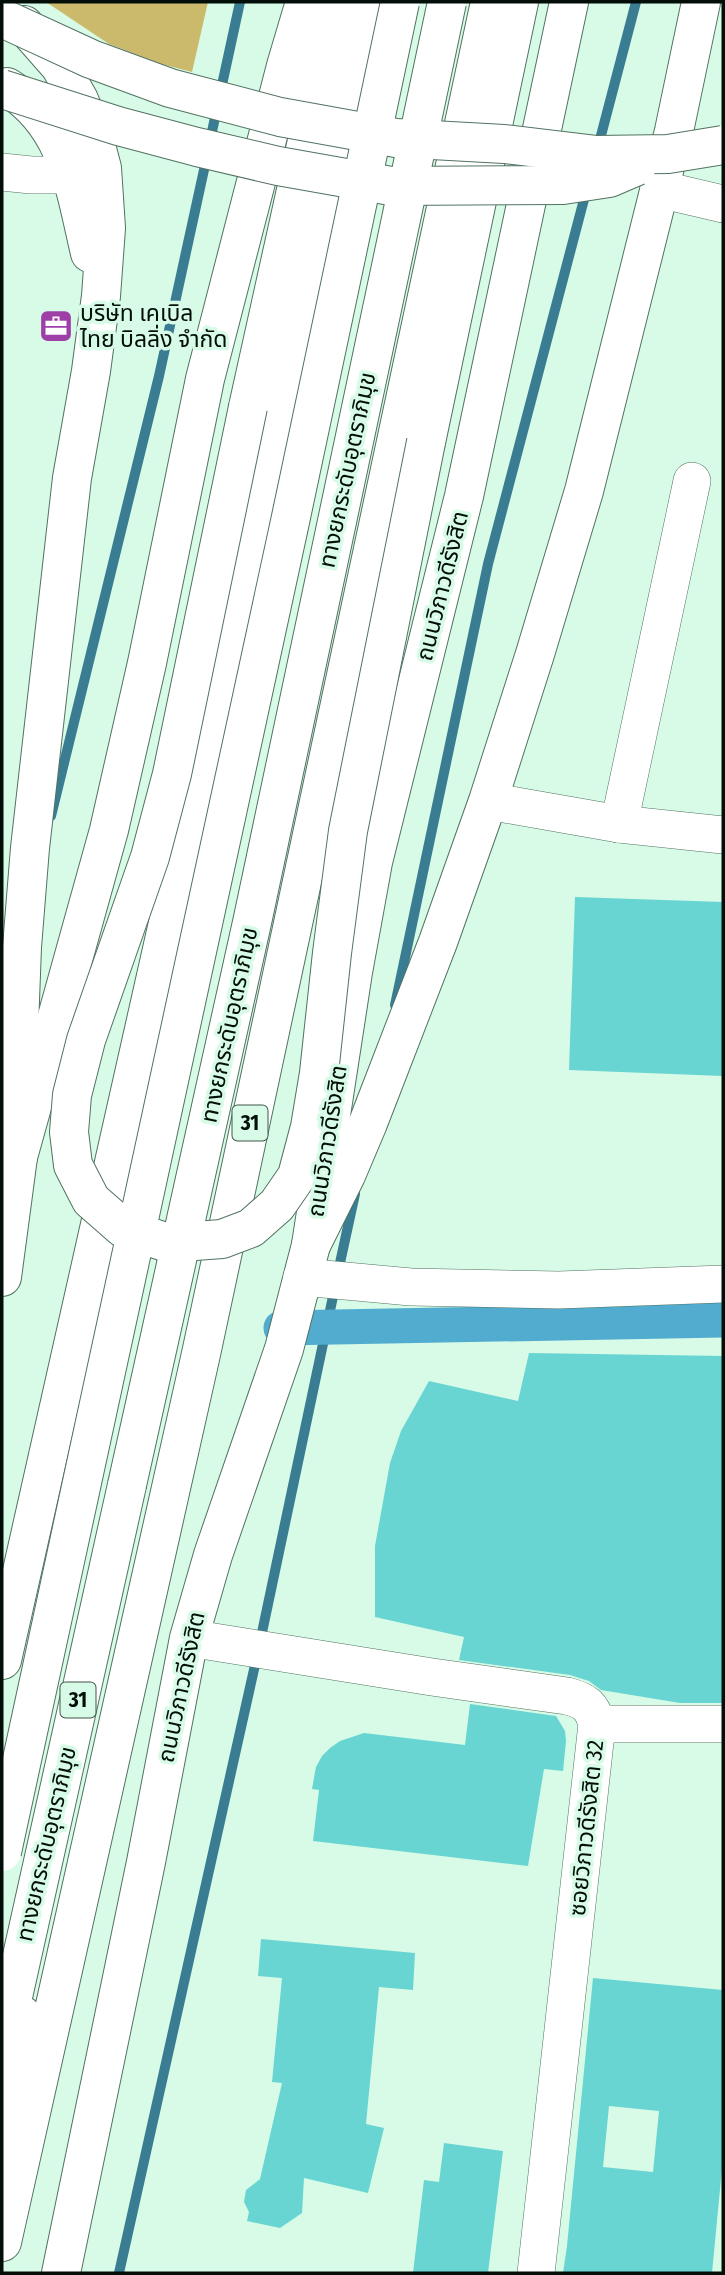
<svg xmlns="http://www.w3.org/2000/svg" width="725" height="2275" font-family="'Fira Sans Condensed','Noto Sans Thai',sans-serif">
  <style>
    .forest { fill: #ccba6c }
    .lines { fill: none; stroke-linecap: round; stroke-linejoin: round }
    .stream { stroke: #3a7d93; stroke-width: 10 }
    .canal { stroke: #51accf; stroke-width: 35 }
    .building { fill: #68d5d3; fill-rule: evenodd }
    .minor-casing { stroke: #527261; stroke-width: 38 }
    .secondary-casing { stroke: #527261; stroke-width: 40 }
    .primary-casing { stroke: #527261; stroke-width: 40 }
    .trunk-casing { stroke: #527261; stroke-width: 40 }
    .motorway-casing { stroke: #527261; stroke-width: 40 }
    .minor { stroke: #fff; stroke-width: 37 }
    .secondary { stroke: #fff; stroke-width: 38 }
    .primary { stroke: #fff; stroke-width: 38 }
    .trunk { stroke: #fff; stroke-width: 38 }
    .motorway { stroke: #fff; stroke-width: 38 }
    .secondary-bridge-casing { stroke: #527261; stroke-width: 40; stroke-linecap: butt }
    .primary-bridge-casing { stroke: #527261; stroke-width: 40; stroke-linecap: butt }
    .motorway-bridge-casing { stroke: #527261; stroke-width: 40; stroke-linecap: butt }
    .secondary-bridge { stroke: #fff; stroke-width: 38 }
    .primary-bridge { stroke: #fff; stroke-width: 38 }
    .motorway-bridge { stroke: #fff; stroke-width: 38 }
    .labels { text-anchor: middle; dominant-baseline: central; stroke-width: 7; stroke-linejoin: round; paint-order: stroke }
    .shield { fill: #d7fbe7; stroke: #43554b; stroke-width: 2 }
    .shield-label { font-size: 21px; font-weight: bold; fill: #030e08 }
    .poi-label { font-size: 23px; fill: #030e08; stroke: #d7fbe7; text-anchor: start }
    .street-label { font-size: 23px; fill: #030e08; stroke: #d7fbe7 }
  </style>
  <rect width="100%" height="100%" fill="#d7fbe7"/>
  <polygon class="forest" points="46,2 208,2 192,72 161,64 109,44"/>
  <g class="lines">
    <g class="stream">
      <polyline points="220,94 240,2"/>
      <polyline points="210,141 217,108"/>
      <polyline points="598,147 636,2"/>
      <polyline points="51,816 159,376 207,156"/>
      <polyline points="395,1005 488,564 587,188"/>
      <polyline points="338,1272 355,1194"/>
      <polyline points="260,1642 335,1287"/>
      <polyline points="119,2273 257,1656"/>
    </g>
    <polyline class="canal" points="281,1328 723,1320"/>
  </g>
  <g class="building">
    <polygon points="575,897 723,902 723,1076 569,1070"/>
    <polygon points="529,1353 723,1356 723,1703 680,1703 601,1690 589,1681 570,1675 459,1660 464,1637 375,1617 375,1546 390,1463 401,1431 429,1381 518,1401"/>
    <polygon points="470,1704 556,1716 565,1731 566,1741 563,1771 544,1769 528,1866 313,1841 319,1790 312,1789 316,1767 322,1756 330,1748 340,1741 364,1733 465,1745"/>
    <polygon points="261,1939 415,1953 413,1990 379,1987 366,2124 384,2128 368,2193 304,2178 302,2213 280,2228 247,2221 249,2212 244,2202 246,2190 260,2179 282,2083 272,2082 282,1978 258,1976"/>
    <path d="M593 1978 723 1990V2158L712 2273H563L567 2246ZM609 2106 659 2111 653 2172 603 2167Z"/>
    <polygon points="444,2143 503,2151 488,2273 413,2273 424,2180 439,2182"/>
  </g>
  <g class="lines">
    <g class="minor-casing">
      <g id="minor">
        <polyline points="2,172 31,175 71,175"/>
        <polyline points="659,189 723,204"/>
        <polyline points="488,801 619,824 692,481"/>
        <polyline points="619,824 723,835"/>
        <polyline points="302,1277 411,1287 559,1290 723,1284"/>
        <path d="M189 1638 432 1677 567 1696C586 1701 592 1706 597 1724L536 2273"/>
        <polyline points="597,1724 723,1724"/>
      </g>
    </g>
    <g class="secondary-casing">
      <g id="secondary">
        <polyline points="248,407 314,109 334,2"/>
        <polyline points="426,442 519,2"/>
        <polyline points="2,1277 18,1157 109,830 147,663 205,379 286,66 305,2"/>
        <polyline points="61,2273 146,1862 189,1638 213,1555 284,1349 311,1245 353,972 373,862 464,496 569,2"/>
      </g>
    </g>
    <g class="primary-casing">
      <g id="primary">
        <path d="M7 87C68 124 75 190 90 253"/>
        <polyline points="18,1157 18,1054 22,947 30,848 72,478 91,371 101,296 106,228 102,168 93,134 79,100 60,66 24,25"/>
        <polyline points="311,1245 346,1175 368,1123 438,942 488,801 535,654 584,491 674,131 701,2"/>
      </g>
    </g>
    <g class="trunk-casing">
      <g id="trunk">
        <polyline points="2,1660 279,430 371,2"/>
        <polyline points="2,2242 201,1354 490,2"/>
      </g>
    </g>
    <g class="motorway-casing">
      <g id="motorway">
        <polyline points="2,2046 127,1485"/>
        <polyline points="2,2211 18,2075 22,2015"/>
      </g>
    </g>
    <use href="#minor" class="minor"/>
    <use href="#secondary" class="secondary"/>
    <use href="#primary" class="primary"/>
    <use href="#trunk" class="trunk"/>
    <use href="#motorway" class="motorway"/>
    <g class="secondary-bridge-casing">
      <polyline id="secondary-bridge" points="248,407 172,774 150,857 86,1040 72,1095 69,1132 73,1165 91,1200 123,1228 168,1243 222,1239 251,1228 277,1205 297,1176 310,1127 319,1073 332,953 348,831 426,442"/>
    </g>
    <g class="primary-bridge-casing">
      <g id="primary-bridge">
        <polyline points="2,18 91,59 170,88 280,117 396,138 504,144 597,155 668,154 723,145"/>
        <polyline points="2,89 118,126 197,147 278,166 391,186 563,185 609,178 637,166"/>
      </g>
    </g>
    <g class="motorway-bridge-casing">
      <g id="motorway-bridge">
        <polyline points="127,1485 253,918 447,2"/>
        <polyline points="2,1852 291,517 400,2"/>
      </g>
    </g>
    <use href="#secondary-bridge" class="secondary-bridge"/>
    <use href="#primary-bridge" class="primary-bridge"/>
    <use href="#motorway-bridge" class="motorway-bridge"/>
  </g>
  <defs>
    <g id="office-square" transform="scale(1.75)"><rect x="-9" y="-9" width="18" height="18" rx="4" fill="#9e3fa8" stroke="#d7fbe7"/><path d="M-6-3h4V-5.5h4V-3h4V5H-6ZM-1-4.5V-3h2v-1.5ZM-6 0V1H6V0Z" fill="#fff"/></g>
  </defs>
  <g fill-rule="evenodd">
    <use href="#office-square" x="56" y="326"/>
  </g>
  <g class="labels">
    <g class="shield">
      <rect x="232.5" y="1105.5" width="35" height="35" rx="5"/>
      <rect x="60.5" y="1682.5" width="35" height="35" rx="5"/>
    </g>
    <g class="shield-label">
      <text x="250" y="1123">31</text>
      <text x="78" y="1700">31</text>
    </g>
    <g class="poi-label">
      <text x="80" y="313">บริษัท เคเบิล<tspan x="80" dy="26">ไทย บิลลิ่ง จำกัด</tspan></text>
    </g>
    <g class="street-label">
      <text transform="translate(347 470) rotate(-78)">ทางยกระดับอุตราภิมุข</text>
      <text transform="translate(442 586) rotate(-76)">ถนนวิภาวดีรังสิต</text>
      <text transform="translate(229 1025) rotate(-78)">ทางยกระดับอุตราภิมุข</text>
      <text transform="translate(327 1141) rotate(-81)">ถนนวิภาวดีรังสิต</text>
      <text transform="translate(181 1687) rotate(-78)">ถนนวิภาวดีรังสิต</text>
      <text transform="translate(586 1828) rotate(-84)">ซอยวิภาวดีรังสิต 32</text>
      <text transform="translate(46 1844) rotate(-77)">ทางยกระดับอุตราภิมุข</text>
    </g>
  </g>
  <rect width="725" height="2275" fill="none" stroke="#030e08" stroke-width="7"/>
</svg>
